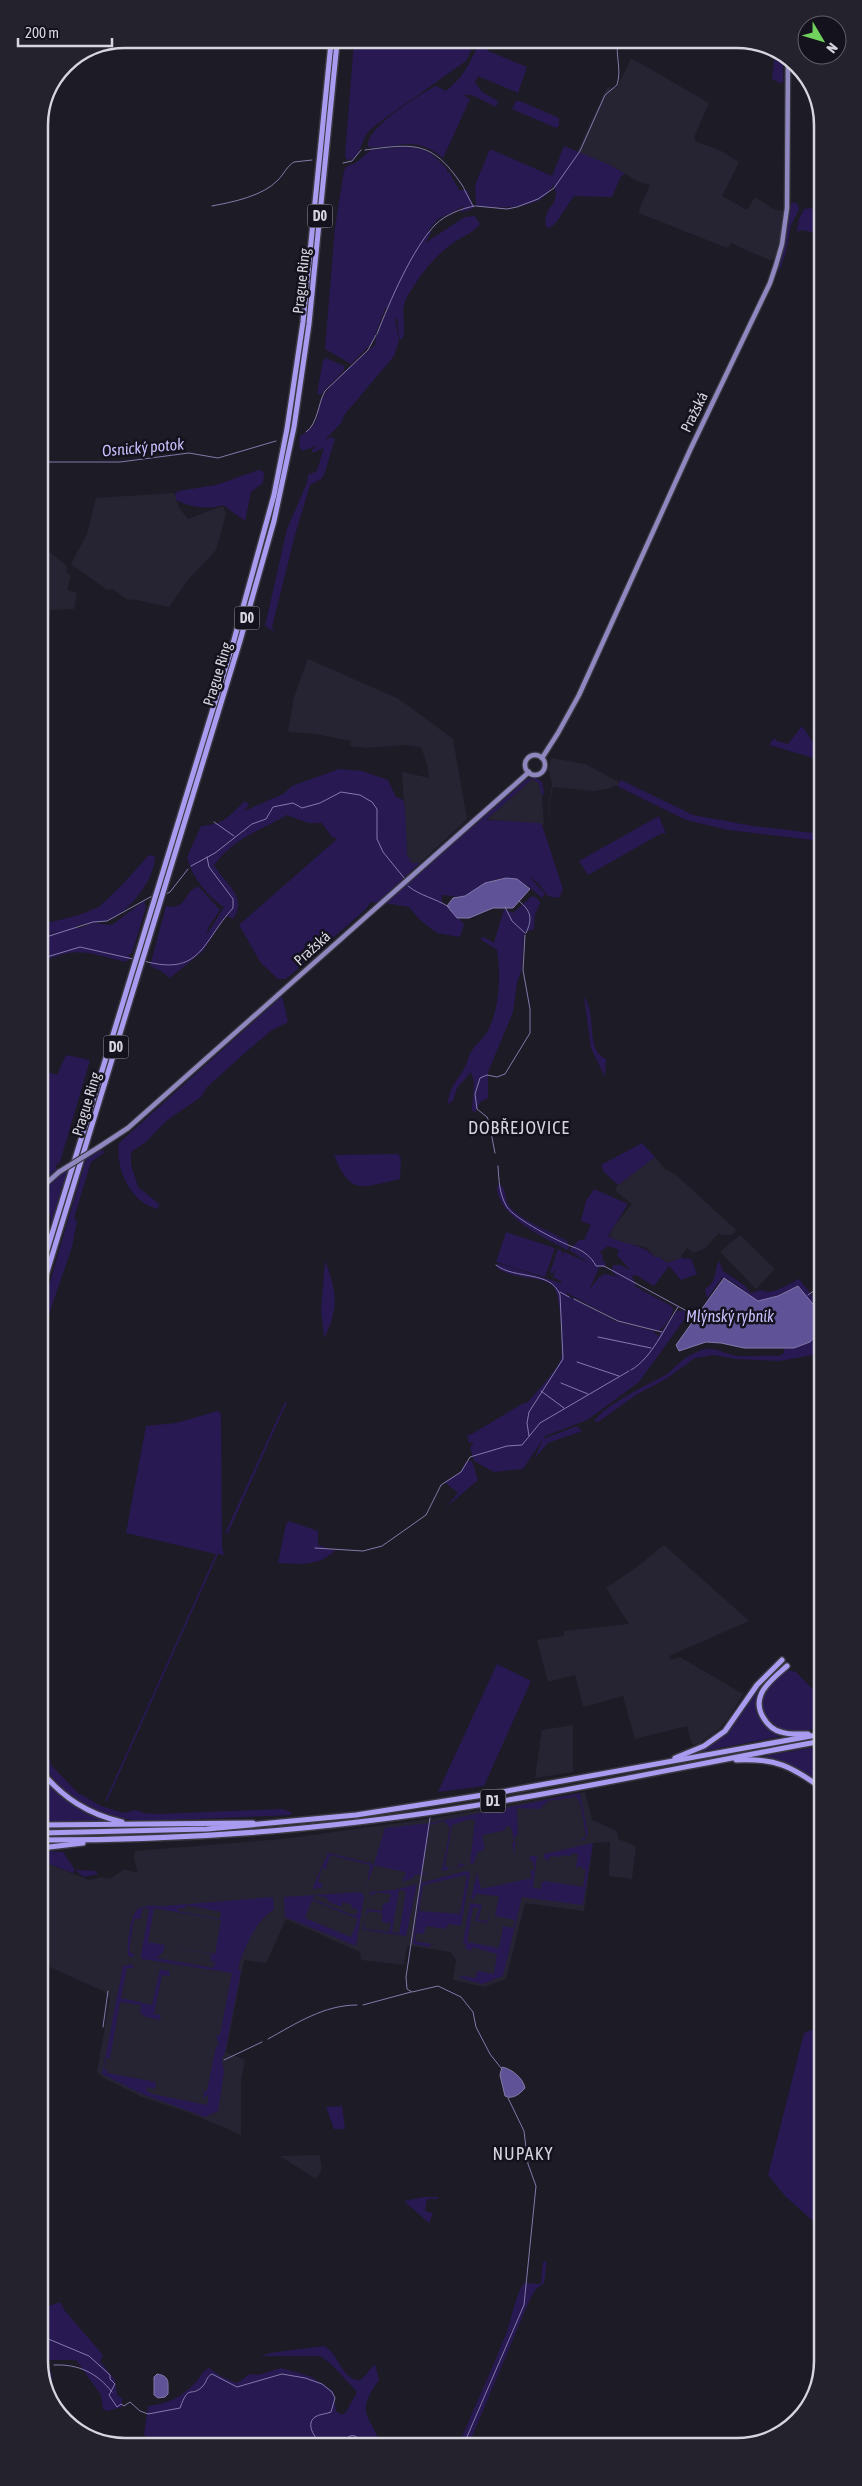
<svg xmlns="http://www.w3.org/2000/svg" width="862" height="2486" font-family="'Asap Condensed',sans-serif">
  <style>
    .built { fill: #262433 }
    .green { fill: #281953; fill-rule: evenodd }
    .water { fill: #5f5296; stroke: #8379ab }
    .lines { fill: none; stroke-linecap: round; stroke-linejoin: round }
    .stream { stroke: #8379ab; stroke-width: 1 }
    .major-casing { stroke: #393840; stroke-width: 7 }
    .highway-casing { stroke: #393840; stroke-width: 8 }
    .major { stroke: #8f87bf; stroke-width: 4.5 }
    .highway { stroke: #a89bf0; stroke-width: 5 }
    .major-bridge-casing { stroke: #393840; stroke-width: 7; stroke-linecap: butt }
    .major-bridge { stroke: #8f87bf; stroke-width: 4.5 }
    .labels { text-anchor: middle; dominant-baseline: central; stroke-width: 5; stroke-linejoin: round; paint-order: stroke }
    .shield { fill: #14121d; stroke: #9c9aa3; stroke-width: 1 }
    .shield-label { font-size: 14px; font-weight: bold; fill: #d6d5dd }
    .street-label { font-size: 15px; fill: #d6d5dd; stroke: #14121d }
    .water-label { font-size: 16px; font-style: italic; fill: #c7bffb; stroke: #14121d }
    .quarter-label { font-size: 18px; letter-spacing: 1px; fill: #d6d5dd; stroke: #14121d }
    .rim { fill: none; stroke: #d6d5dd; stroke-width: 2.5 }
  </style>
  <rect width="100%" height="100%" fill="#1d1b26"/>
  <g class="built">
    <polygon points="631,58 709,103 695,135 695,141 721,151 739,162 722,196 747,210 755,197 775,210 784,211 782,228 775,259 769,260 731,243 728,248 722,246 639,213 639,210 650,185 637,181 610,165 577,152 607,87 617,88"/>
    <polygon points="174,493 179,508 188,519 223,506 226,514 216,550 187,581 169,607 132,599 129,601 113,589 107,590 71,564 87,534 96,498"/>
    <polygon points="39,550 51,553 67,566 66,572 71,576 67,590 77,593 74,609 51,610 39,607"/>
    <polygon points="308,659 399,699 453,739 467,819 420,863 412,863 407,855 402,772 429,778 427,764 421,747 405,745 367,748 350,746 351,741 316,734 288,732 294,697"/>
    <polygon points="551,758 585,764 619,782 618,785 607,789 594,791 553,787 549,807 551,828 548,809 552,784 549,770"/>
    <polygon points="532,779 536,780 541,786 544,825 487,819"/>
    <polygon points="655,1157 665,1169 675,1174 736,1230 732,1235 722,1235 719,1233 705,1248 694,1253 687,1248 681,1255 681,1258 667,1263 660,1257 655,1257 646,1247 620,1243 610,1236 613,1227 632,1204 615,1190 618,1185"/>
    <polygon points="740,1235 775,1269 756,1289 720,1252"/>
    <polygon points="664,1545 749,1621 669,1656 671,1660 680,1657 743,1694 730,1716 720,1728 700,1743 692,1745 687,1726 635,1739 623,1696 583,1707 575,1675 548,1682 537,1640 564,1636 564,1631 629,1624 606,1588 637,1567"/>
    <polygon points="573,1725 573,1772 535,1778 542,1730"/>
    <polygon points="585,1792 592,1820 617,1831 618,1839 636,1846 632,1879 609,1876 610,1842 593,1843 584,1911 525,1903 506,1979 484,1987 453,1980 456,1960 451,1952 412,1946 407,1946 404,1965 361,1960 360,1952 286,1919 266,1963 244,1960 226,2052 245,2060 241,2080 241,2135 188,2112 142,2097 104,2078 97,2072 110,1998 103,1991 41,1963 41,1861 89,1880 102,1877 110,1879 125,1869 138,1873 134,1859 135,1851 283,1839 422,1820"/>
    <polygon points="320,2155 322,2169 316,2179 280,2156"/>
  </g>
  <g class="green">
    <path d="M480 41H490L488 51 527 67 518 93 478 76 475 82 482 92 498 101 496 107 472 95H463L470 99 443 158C412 133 400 150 368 147 365 128 420 94 436 86L446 91C462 78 469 66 477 47L485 49 480 45Z"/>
    <path d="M475 42 466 61 381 121C377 125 371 128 368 132 361 141 360 160 347 160L345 155 354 43Z"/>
    <polygon points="775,52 783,55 783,82 780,83 772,79"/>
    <polygon points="516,101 520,101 559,118 559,126 556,128 512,109"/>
    <path d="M564 146 610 165 630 177 625 174 621 176 612 197 574 196 555 224 549 228 546 227C544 218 547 210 554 203L556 193 553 184C545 211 497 208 476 206L475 185 490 149 552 176Z"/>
    <path d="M403 147C426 148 431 152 447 169V172H449L459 190H467L474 208 460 213 464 206 438 219 427 232 432 231 425 243 465 217 475 216 480 224C473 232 468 234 459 239 438 251 417 278 406 299 399 313 408 327 402 340L399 338 397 317 395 320 399 341 394 356 345 414 341 423 324 441 331 437 335 439 324 475 321 479 310 485 295 535 272 627 275 632 265 626 287 529 307 483 308 475 317 471 324 448 312 453V450L318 445 302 451 299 446 300 436C327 421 312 411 327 391 339 374 359 359 375 345L376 337 388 308 386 307 372 343 351 364 325 349 335 227 344 171 346 167 357 162 371 150Z"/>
    <polygon points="793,202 798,204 799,210 791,225 786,252 778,275 790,206"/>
    <polygon points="810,208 821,212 820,230 817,233 802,230 797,232 799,219 804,209"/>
    <polygon points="326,358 344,366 344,370 320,395 317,393 323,361"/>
    <path d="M259 470 264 472 263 483 251 492 245 521 223 505C208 510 190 507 176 500L175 494 178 491 216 485Z"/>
    <polygon points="802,726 821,754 821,760 769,745 774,738 777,741 788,744"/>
    <path d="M339 769 362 771 388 780 396 797 403 800 405 807 407 855 412 863H420L378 902 373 903 371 901 366 909 286 979H278L261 963 239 925 337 839 331 836 322 823H308L287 815C258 832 236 836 214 865 224 883 249 897 233 919L226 915 203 951 170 978 161 971 150 966 166 906C189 911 184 888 199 887L220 910 209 926 206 936 224 907C209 898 191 876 187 857L201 826C226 824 227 817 245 801L249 805 242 812 283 794 292 786Z"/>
    <path d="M535 777 542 782 544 792 542 797 539 783 532 779 486 820 540 823 542 825 563 889 559 898 548 896 539 884 528 875 545 894 542 898C524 882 512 872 486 883 478 886 473 893 465 896 456 898 451 895 442 895V902L464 924 460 937 437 933 421 921 409 907 385 903 527 779Z"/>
    <polygon points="621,780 693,815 753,826 821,834 821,841 728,830 686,820 617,786"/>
    <polygon points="659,816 666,834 662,833 588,875 579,861"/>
    <path d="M149 855 155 856C155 879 130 911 109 920 98 924 85 922 74 927L80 928 92 923 112 925 144 901 146 907 132 953 128 955 131 958 126 962C88 953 78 945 40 963V937L58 931 40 935V925L79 915 99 907 122 885Z"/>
    <path d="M532 896 537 898 540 903 535 914 534 929 524 933 521 971 517 983 513 1012 488 1072V1098L480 1102 475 1113 472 1110 474 1081 471 1072 457 1088 453 1101 448 1104C449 1084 462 1077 467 1062 469 1058 468 1056 471 1052 475 1045 482 1040 486 1034 500 1011 501 975 497 950L480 939 484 937 494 943 504 909 513 913Z"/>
    <path d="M282 996 288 1022 272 1030 247 1051 207 1087 201 1097 166 1121 146 1142 131 1152V1165L138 1187 159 1204 158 1209C131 1203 115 1169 119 1143Z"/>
    <path d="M584 997C597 1013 585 1051 606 1059L605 1077 591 1048Z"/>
    <polygon points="66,1055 90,1060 60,1162 55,1166 57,1169 40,1184 40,1070 57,1075"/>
    <polygon points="642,1143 655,1157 618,1185 604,1172 601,1165"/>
    <polygon points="101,1150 105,1152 91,1162 74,1218 77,1221 72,1247 51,1308 40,1356 40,1316 86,1159"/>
    <path d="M398 1154 401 1159 400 1179C362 1187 351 1197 334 1155Z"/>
    <polygon points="68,1169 64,1186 62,1186 51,1225 50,1215 40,1194 53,1180"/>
    <path d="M500 1184C507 1190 504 1199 509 1206 522 1221 550 1231 567 1241L569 1248 567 1250C545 1238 496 1216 497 1186Z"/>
    <path d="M594 1189 628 1204 608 1236C626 1246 640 1242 655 1257H659L667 1263 681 1258 691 1259 697 1274 681 1280 669 1266 654 1286 636 1275 632 1276 636 1287 673 1307C674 1315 665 1327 658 1331L617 1320 567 1293V1295L615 1321 653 1331 658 1336 677 1311H685L686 1317 639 1382 587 1420 545 1436 523 1469 494 1472 474 1461 470 1447 474 1442 469 1443 467 1434 470 1435 522 1404 528 1402C536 1392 557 1371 561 1359 563 1348 561 1294 553 1286 541 1274 511 1281 495 1266L500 1264 561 1283 562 1282 553 1277 556 1269 552 1274 550 1272 558 1249 562 1251V1256L564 1252 589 1263 569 1250 579 1240H584L591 1225 581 1221 586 1201ZM608 1246 619 1250 617 1255 630 1270 620 1265H613L612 1272 618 1277 605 1274 599 1277 589 1290 599 1268 598 1267H605V1261L602 1260 603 1256 600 1252Z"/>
    <polygon points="506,1232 555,1248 545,1277 496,1262"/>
    <path d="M325 1260C336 1291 340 1307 324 1338L321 1310Z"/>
    <path d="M719 1261 723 1271 744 1285 751 1293 760 1290 769 1292 777 1290 799 1279 822 1308V1315L797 1286 778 1296 758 1301 726 1278H722L707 1299 705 1289C717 1282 714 1272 719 1261Z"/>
    <path d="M822 1328V1351L819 1354 779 1361 736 1359 714 1355 695 1358 666 1379 636 1395 598 1422H594C603 1405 650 1384 667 1374 674 1369 680 1361 687 1357 692 1354 702 1349 708 1349 719 1348 727 1355 737 1356 751 1357 765 1355 779 1356L784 1353V1348C801 1347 812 1341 822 1328Z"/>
    <polygon points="285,1402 287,1402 227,1535 226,1531"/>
    <polygon points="218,1411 221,1414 222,1547 224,1555 218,1554 107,1801 105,1801 216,1554 126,1533 146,1426 176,1423"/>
    <polygon points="577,1426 582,1431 548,1443 535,1458 543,1439"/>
    <polygon points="472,1461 478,1480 445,1508 458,1493 445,1482 461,1472 466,1462"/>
    <path d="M289 1521 318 1531V1545L335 1551C317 1567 299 1564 278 1563L286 1524Z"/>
    <path d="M782 1663C780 1670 770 1677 764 1683 746 1706 760 1725 783 1736L699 1752C727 1737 740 1714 758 1689 765 1680 774 1672 782 1663Z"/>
    <polygon points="497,1664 531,1681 484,1786 438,1792"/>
    <path d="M787 1670 796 1672 822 1699V1727C811 1729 798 1733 787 1731 780 1731 774 1727 770 1722 752 1702 770 1682 787 1670Z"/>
    <polygon points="822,1746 823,1787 799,1769 764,1756"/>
    <polygon points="41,1747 50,1760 51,1765 78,1793 101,1806 123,1813 136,1810 144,1813 159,1814 282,1809 291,1812 291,1815 144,1821 117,1818 85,1806 59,1787 41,1763"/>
    <polygon points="41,1774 70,1803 109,1822 41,1822"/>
    <polygon points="580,1793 588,1834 584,1840 579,1841 586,1836 581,1805 576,1797 548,1801 540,1809 517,1808 518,1835 515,1837 515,1855 512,1844 514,1842 512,1830 510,1826 505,1827 506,1830 482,1835 485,1849 477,1853 474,1863 470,1864 475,1820 470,1819 452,1825 445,1865 449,1869 459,1866 459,1863 466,1865 442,1871 450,1828 444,1821 430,1825 422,1873 428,1874 414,1875 414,1878 402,1882 406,1872 391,1869 387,1884 391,1869 374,1865 367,1885 370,1865 330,1855 326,1869 322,1868 318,1882 323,1884 321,1888 312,1889 328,1853 374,1864 385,1828 430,1823"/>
    <polygon points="593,1843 583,1905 522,1897 503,1976 482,1984 460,1978 461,1976 476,1978 477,1971 494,1974 497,1954 472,1947 471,1951 465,1948 466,1944 463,1943 470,1903 482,1905 478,1920 487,1921 490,1913 488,1923 475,1921 479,1908 473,1907 467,1942 499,1948 503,1926 513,1928 515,1920 495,1916 499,1896 476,1894 474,1900 471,1899 477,1872 481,1889 532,1878 530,1871 534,1870 534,1864 529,1857 537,1855 533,1888 541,1889 542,1882 545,1881 583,1887 586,1869 582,1869 582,1866 576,1868 578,1854 572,1853 571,1856 562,1855 561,1857 550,1856 548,1861 544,1858 544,1854"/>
    <polygon points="41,1851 63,1852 75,1870 95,1871 98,1874 84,1877 75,1870 73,1873 41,1861"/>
    <path d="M466 1871 470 1873 461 1926 449 1924 445 1929 426 1926 424 1934 416 1933 415 1941 431 1944 430 1947 413 1944 421 1883ZM467 1875 460 1914 419 1911 423 1885Z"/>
    <path d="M417 1884 406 1936 363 1930 365 1919V1929L389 1932 391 1923 382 1922V1913L369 1911 366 1916 367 1909 382 1911 383 1903H388L391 1894 376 1892 374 1895 370 1894 367 1906 370 1892 394 1890ZM399 1890 406 1891 399 1934 392 1932Z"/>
    <path d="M361 1892 364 1896 356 1946 285 1917 284 1897ZM314 1895 328 1898 327 1901 341 1907 343 1902 352 1905 351 1908 358 1910 355 1916 313 1899ZM312 1900 358 1919 351 1937 305 1918Z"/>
    <path d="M273 1897 274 1910C257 1917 242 1953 238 1969L241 1971 225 2052 222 2058 224 2072 218 2111 205 2117 142 2094 102 2074 123 1966 132 1964 134 1968H127L121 1998 152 2005 160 1969 169 1971 170 1976 162 1975 154 2014 161 2015 160 2020 146 2017 140 2013 141 2005 120 2002 110 2058H106L104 2069 108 2070 107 2073 156 2082 155 2089 147 2087 146 2090 152 2094 207 2105 209 2094 203 2099 204 2091H207L216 2046H219L216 2035H220L232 1973 142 1959 141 1956 149 1909 143 1908 140 1919H134L129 1951 135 1955 132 1957 128 1956C126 1949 131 1915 137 1910 145 1904 154 1906 164 1906ZM186 1905 221 1912 220 1919 178 1911V1908L185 1909ZM154 1908 221 1920 215 1954 148 1942ZM165 1945 211 1954V1962L215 1961V1964L212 1968 208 1967 156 1958 163 1952Z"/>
    <polygon points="823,2025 823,2230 785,2196 768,2175 804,2033"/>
    <polygon points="342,2106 345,2129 334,2129 326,2107"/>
    <polygon points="424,2197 438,2197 438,2199 427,2199 425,2211 433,2213 429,2223 404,2201"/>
    <path d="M547 2261 544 2283 536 2289 530 2299 468 2446H458C474 2408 491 2372 506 2334 511 2320 516 2294 524 2283L541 2284 543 2262Z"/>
    <polygon points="60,2302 65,2311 103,2355 100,2361 115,2380 117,2395 122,2398 122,2407 107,2411 103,2409 101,2395 76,2360 47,2360 52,2375 51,2399 42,2384 42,2309"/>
    <path d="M324 2346C340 2354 341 2381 361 2380L375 2364 379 2380C354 2415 370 2413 381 2446H295L285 2440 254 2441 232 2437 214 2447H160L144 2435 148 2406C168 2404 182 2397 196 2382 201 2377 202 2371 209 2368L222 2377 237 2383 250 2374 258 2375 281 2368 312 2377 333 2391 336 2411 342 2415 346 2412 357 2392 331 2364 320 2356H261L270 2353Z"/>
  </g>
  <g class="water">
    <polygon points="506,878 517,879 530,889 513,908 493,908 469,918 457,918 447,906 453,898 465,896 485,883"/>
    <polygon points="724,1278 758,1301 778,1296 798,1286 822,1315 822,1328 810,1342 794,1348 744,1348 721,1343 706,1342 679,1351 676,1345"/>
    <path d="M502 2067C512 2069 523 2078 525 2088 520 2094 512 2100 505 2096L500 2075Z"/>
    <path d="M157 2374C170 2376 168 2382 168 2394L165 2397 158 2398 154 2395V2377Z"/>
  </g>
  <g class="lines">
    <g class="stream">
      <path d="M365 150C417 143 433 141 464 188"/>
      <polyline points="343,163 352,161 361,150"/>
      <polyline points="464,189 473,206"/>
      <path d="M212 206C233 202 263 196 278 180 284 174 287 166 294 162L312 160"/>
      <path d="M476 206 507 209 517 207 538 199 554 188 580 151 605 95 617 85C622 69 615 56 618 40"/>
      <path d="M377 334C389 303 413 247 436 224 445 215 462 208 475 206"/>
      <path d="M306 432C318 424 318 403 325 391L368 350 376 335"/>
      <polyline points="39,462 120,462 189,453 218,458 276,441"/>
      <polyline points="214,822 234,836"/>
      <polyline points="191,866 215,853 252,824 266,819 273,807 293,803 302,808 320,803 341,792 360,795 372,802 377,809 377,839 383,852 405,879"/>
      <path d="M408 886C420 896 435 898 449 907"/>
      <polyline points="166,894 170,892 188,869"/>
      <path d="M519 901C531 911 533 918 526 933"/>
      <polyline points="505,907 512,921 525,933"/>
      <polyline points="40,939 93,922 107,921 154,895"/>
      <polyline points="40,959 80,947 133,959"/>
      <path d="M144 961C201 977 202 942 233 908V899L209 867 207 857"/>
      <polyline points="495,1153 489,1122 487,1117 477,1109 475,1094 480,1078 487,1075 497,1077 505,1074 530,1033 530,1009 523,970 525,935"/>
      <path d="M498 1166C499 1180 499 1194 507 1207 515 1219 559 1242 573 1247 582 1250 591 1256 596 1266H604L696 1316"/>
      <polyline points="40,1179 41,1179"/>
      <path d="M496 1265C515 1280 551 1270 560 1295L563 1359 529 1412 527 1423 529 1436"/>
      <polyline points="560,1292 569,1297"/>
      <polyline points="808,1295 822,1285"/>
      <polyline points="574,1299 618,1321 662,1332"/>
      <polyline points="598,1337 651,1348"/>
      <polyline points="577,1362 619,1376"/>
      <path d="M631 1370C652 1358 665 1327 678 1307"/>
      <polyline points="561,1383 588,1394"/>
      <polyline points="541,1391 564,1408"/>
      <polyline points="315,1548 363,1551 382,1546 426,1515 441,1485 461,1472 470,1457 507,1446 522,1445 540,1423 629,1371"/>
      <polyline points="430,1818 406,1977 407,1989 412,1992 438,1986 461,1997 473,2012 476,2027 490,2054 501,2068"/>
      <polyline points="363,2005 411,1992"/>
      <polyline points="103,2027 108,1991"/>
      <path d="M268 2039C297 2023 324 2005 357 2005"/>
      <polyline points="224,2060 262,2042"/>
      <path d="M42 2338H46L89 2356 110 2375V2379L115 2384 109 2395 117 2407 121 2404 124 2406 130 2402 140 2411 148 2414 180 2408C189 2383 190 2398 202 2387 207 2382 206 2377 212 2374L237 2387 282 2374 305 2378 322 2384 332 2392 335 2398 331 2412C327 2414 319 2414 315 2417 304 2425 317 2441 324 2446"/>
      <path d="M54 2365C79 2364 97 2373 112 2392"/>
      <path d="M339 2446C351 2432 354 2432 366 2446"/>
      <polyline points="463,2446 524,2305 536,2186 528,2164 524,2131 508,2098"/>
    </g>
    <g class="major-casing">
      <g id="major">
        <circle cx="535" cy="765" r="10"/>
        <polyline points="542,758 558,733 579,695 691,448 770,283 776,265 782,244 787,208 788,57"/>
        <polyline points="99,1147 128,1128 529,772"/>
        <polyline points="40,1189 59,1172"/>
      </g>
    </g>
    <g class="highway-casing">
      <g id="highway">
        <polyline points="40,1273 234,640 274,495 287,429 303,322 331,43"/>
        <polyline points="40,1295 240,641 274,521 294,427 309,324 337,43"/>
        <path d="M787 1666C772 1679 750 1695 763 1717 767 1724 773 1730 781 1732 789 1735 799 1734 808 1734"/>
        <polyline points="675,1758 704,1746 725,1731 757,1685 782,1660"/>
        <path d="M736 1760C776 1758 791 1766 823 1789"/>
        <path d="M41 1771C63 1798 88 1814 122 1822"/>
        <polyline points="41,1825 253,1823"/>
        <polyline points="41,1833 207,1829 356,1815 496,1793 822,1734"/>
        <path d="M41 1840C147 1840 252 1835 358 1822 513 1804 668 1769 822 1741"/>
        <polyline points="41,1848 83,1843"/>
      </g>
    </g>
    <use href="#major" class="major"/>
    <use href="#highway" class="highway"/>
    <g class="major-bridge-casing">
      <polyline id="major-bridge" points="59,1172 99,1147"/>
    </g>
    <use href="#major-bridge" class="major-bridge"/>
  </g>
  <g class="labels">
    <g class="shield">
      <rect x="307.5" y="204.5" width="25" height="23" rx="4"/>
      <rect x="234.5" y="606.5" width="25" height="23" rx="4"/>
      <rect x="103.5" y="1035.5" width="25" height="23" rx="4"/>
      <rect x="480.5" y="1789.5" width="25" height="23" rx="4"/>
    </g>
    <g class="shield-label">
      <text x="320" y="216">D0</text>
      <text x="247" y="618">D0</text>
      <text x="116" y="1047">D0</text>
      <text x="493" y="1801">D1</text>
    </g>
    <g class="street-label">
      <text transform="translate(301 281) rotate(-84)">Prague Ring</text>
      <text transform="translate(694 412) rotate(-64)">Pražská</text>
      <text transform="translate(217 674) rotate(-73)">Prague Ring</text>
      <text transform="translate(312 948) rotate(-42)">Pražská</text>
      <text transform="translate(86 1104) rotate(-73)">Prague Ring</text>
    </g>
    <g class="water-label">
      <text transform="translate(143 447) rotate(-5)">Osnický potok</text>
      <text x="730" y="1316">Mlýnský rybník</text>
    </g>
    <g class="quarter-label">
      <text x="519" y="1127">DOBŘEJOVICE</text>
      <text x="523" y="2153">NUPAKY</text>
    </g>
  </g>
  <path d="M0 0H862V2486H0ZM125 48H737A77 77 0 0 1 814 125V2361A77 77 0 0 1 737 2438H125A77 77 0 0 1 48 2361V125A77 77 0 0 1 125 48Z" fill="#24222c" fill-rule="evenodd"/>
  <path class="rim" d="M125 48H737A77 77 0 0 1 814 125V2361A77 77 0 0 1 737 2438H125A77 77 0 0 1 48 2361V125A77 77 0 0 1 125 48Z"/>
  <g transform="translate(822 40) rotate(128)"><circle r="24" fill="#14121d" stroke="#62606a"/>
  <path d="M0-4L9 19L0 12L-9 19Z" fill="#71d25e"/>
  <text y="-8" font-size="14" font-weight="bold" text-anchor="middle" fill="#d6d5dd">N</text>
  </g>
  <path d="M18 38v8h94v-8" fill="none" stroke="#d6d5dd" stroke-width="2.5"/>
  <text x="25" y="38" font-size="15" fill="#d6d5dd" stroke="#14121d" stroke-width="4" paint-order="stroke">200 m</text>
</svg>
